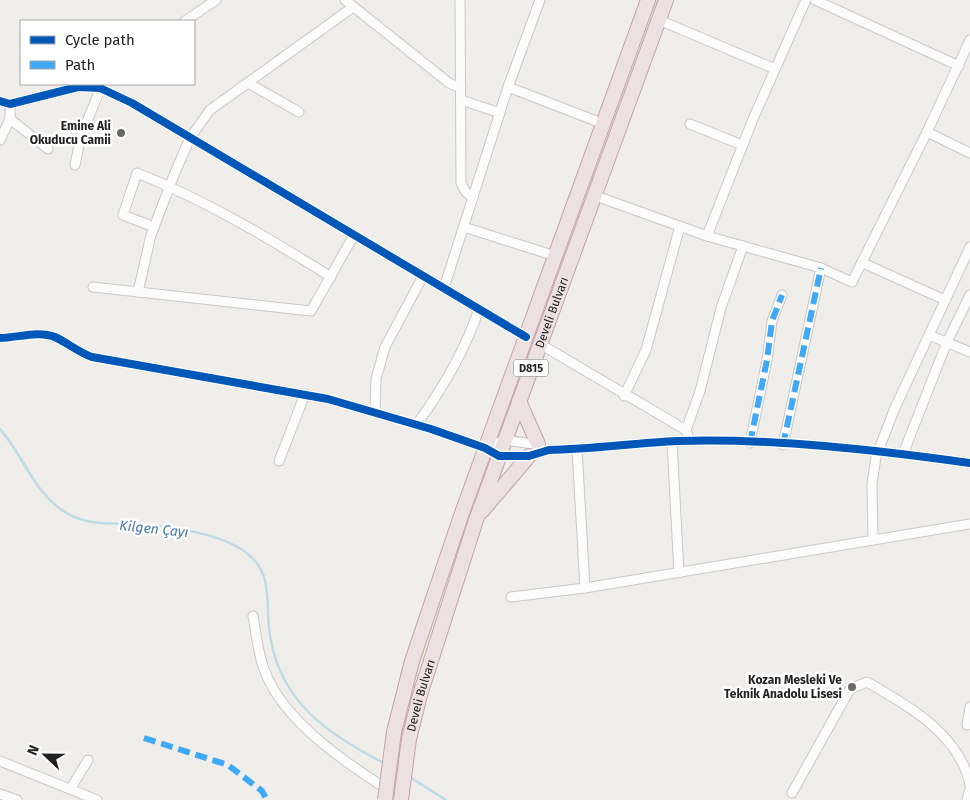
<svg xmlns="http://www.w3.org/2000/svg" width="970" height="800" font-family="'Fira Sans',sans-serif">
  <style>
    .grass { fill: #ddeccb }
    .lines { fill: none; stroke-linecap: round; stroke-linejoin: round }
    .stream { stroke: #bfdbe3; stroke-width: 2.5 }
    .minor-casing { stroke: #c9c8c7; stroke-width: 11 }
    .highway-casing { stroke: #c5a2ac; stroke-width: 16 }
    .minor { stroke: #fdfcfc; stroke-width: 9 }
    .highway { stroke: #ece0e2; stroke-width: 14 }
    .highway-bridge-casing { stroke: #c5a2ac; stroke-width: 16; stroke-linecap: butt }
    .highway-bridge { stroke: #ece0e2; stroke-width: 14 }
    .quiet { stroke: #3fa9f5; stroke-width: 6; stroke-dasharray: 12 6; stroke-linecap: butt }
    .cycleway-casing { stroke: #fff; stroke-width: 11 }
    .cycleway { stroke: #0057b8; stroke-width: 8 }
    .poi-dot { fill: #6a6968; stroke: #fff; stroke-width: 2 }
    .labels { text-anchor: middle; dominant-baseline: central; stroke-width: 5; stroke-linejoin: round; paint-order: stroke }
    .shield { fill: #fff; stroke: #646464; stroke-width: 1 }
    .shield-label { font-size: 11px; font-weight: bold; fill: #222 }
    .poi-label { font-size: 12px; font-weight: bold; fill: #222; stroke: #fff; text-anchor: end }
    .street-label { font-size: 12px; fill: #222; stroke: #fff }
    .water-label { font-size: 14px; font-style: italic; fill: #4a7aab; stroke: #fff }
  </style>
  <rect width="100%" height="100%" fill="#f0eeeb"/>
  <g class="grass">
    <polygon points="654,0 659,0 507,412 539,322 540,315"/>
    <path d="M486 466 417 675 402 740 398 739C417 645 453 555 486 466Z"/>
  </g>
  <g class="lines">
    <g class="stream">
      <path d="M0 429C24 456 33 492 65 512 87 526 110 523 135 524 167 526 226 533 250 556 272 575 266 602 269 627 276 699 326 734 386 764"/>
      <polyline points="408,776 446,800"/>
    </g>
    <g class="minor-casing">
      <g id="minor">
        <polyline points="345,0 449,83 461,88"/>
        <polyline points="460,0 461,183 465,191 473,198"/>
        <polyline points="815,0 959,66"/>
        <polyline points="659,20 775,69"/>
        <polyline points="185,21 216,0"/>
        <polyline points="248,83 299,112"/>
        <polyline points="508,87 604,124"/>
        <polyline points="461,100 500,113"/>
        <polyline points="0,101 10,104 78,87 100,88 132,103 526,337"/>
        <polyline points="10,119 48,149"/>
        <polyline points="690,124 742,145"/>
        <polyline points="927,132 970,153"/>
        <polyline points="0,140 10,119 10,104"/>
        <polyline points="75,165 81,136 102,85"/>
        <polyline points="596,196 707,236 821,268 852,282 927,132 970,40"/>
        <path d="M154 227 123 215 137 173C205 200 269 238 331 277"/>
        <polyline points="464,227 555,256"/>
        <polyline points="707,236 753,119 806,0"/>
        <polyline points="863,263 945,300"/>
        <polyline points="93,287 311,311 354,235"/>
        <polyline points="444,288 508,87 540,0"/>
        <polyline points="138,292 151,235 174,175 190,138 210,110 353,7"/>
        <polyline points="929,335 970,352"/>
        <path d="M0 338C17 338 38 330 55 337 68 343 78 352 92 357L328 399 431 429 485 448 499 456H529L549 450C592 449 635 443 678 441 774 438 876 450 970 463"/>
        <polyline points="540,344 686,430"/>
        <polyline points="624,396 646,350 680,226"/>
        <polyline points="375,411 376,379 385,347 423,276"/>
        <path d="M417 424C443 388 465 351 479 309"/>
        <polyline points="690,441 686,430 700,391 721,308 743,246"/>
        <polyline points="672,442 679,573"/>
        <polyline points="750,443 767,360 772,321 782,295"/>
        <polyline points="783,445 821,268"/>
        <polyline points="485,448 505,440 540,445"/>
        <polyline points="577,449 585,588"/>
        <polyline points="903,454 947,342 970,295"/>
        <polyline points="279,461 305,394"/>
        <polyline points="873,540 872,484 876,457 894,410 970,247"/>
        <polyline points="511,597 585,588 970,524"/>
        <path d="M253 616C256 633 258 653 264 669 283 724 356 770 404 800"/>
        <polyline points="967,725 970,707"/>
        <polyline points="0,761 97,800"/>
        <polyline points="71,788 88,760"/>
        <path d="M792 793 850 689 867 682C908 706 960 734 970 785"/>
        <polyline points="0,794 17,800"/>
        <polyline points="967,800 970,789"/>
      </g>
    </g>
    <g class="highway-casing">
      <g id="highway">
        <polyline points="519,401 538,444"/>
        <polyline points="482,511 529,456"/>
        <polyline points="394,732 412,661 462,513 648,0"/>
        <path id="s1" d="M409 739 420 695 476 520 666 0"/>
      </g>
    </g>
    <use href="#minor" class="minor"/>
    <use href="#highway" class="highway"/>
    <g class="highway-bridge-casing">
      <g id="highway-bridge">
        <polyline points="385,800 394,732"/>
        <polyline points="401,800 409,739"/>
      </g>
    </g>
    <use href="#highway-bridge" class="highway-bridge"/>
    <g class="quiet">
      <polyline points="750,443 767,360 772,321 782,295"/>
      <polyline points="783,445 821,268"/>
      <polyline points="144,738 228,765 262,791 267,800"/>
    </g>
    <g class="cycleway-casing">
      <g id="cycleway">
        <polyline points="0,101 10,104 78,87 100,88 132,103 526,337"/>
        <path d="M0 338C17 338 38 330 55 337 68 343 78 352 92 357L328 399 431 429 485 448 499 456H529L549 450C592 449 635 443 678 441 774 438 876 450 970 463"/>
      </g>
    </g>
    <use href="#cycleway" class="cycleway"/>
  </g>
  <g class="poi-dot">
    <circle cx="121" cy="133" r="5"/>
    <circle cx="852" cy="687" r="5"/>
  </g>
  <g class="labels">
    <rect class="shield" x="513.5" y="359.5" width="35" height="17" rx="4"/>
    <g class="shield-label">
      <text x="531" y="368">D815</text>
    </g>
    <g class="poi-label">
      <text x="111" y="126">Emine Ali<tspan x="111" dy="14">Okuducu Camii</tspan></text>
      <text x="842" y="680">Kozan Mesleki Ve<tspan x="842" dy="14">Teknik Anadolu Lisesi</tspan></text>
    </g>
    <g class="street-label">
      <text stroke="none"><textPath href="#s1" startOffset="450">Develi Bulvarı</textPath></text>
      <text stroke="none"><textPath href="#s1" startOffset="45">Develi Bulvarı</textPath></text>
    </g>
    <g class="water-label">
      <text transform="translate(154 529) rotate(6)">Kilgen Çayı</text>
    </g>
  </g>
  <rect x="20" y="20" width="175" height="65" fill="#ffffff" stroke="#a7a7a7"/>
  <rect x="30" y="36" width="25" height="8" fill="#0057b8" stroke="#a7a7a7"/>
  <text x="65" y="45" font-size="15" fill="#222222">Cycle path</text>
  <rect x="30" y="61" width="25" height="8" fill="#3fa9f5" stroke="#a7a7a7"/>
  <text x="65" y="70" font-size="15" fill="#222222">Path</text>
  <g transform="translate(45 755) rotate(292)" stroke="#ffffff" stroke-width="4" paint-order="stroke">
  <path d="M0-4L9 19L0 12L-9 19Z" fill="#222222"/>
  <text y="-8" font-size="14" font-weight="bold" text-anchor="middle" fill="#222222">N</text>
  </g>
</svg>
